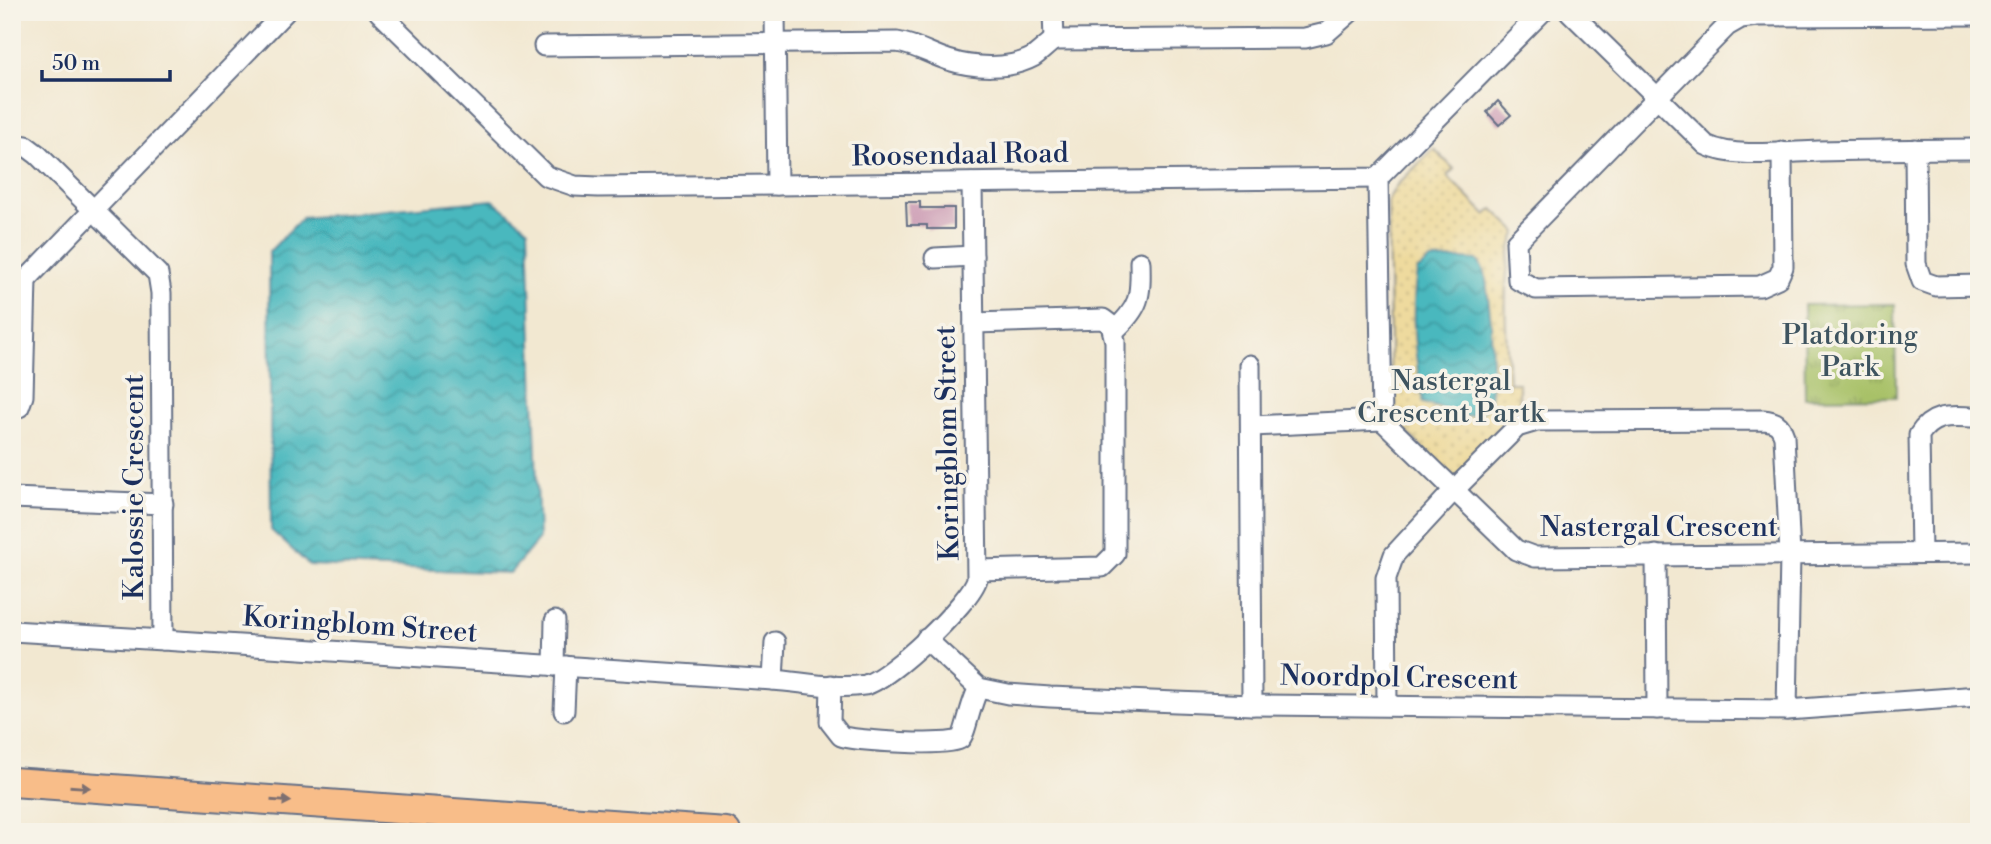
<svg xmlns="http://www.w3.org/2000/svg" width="1991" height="844" font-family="'Libre Bodoni',serif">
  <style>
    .sand { fill: url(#sand-dots); stroke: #84847e; stroke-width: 2 }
    .park { fill: url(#park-tufts); stroke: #627862; stroke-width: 2 }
    .water { fill: url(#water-waves); stroke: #32748e; stroke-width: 2 }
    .building { fill: #c996b1 }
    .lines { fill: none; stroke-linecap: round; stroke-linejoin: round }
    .minor-casing { stroke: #667086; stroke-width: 23 }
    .highway-casing { stroke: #667086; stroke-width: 32 }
    .minor { stroke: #fff; stroke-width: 19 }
    .highway { stroke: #f8bd89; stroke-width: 28 }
    .oneway { fill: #7e6f71 }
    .labels { text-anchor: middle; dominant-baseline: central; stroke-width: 7; stroke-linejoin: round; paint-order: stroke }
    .street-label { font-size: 28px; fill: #1b2f5e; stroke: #f7f3e8 }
    .park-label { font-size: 28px; fill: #3e5460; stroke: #f7f3e8 }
  </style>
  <defs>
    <pattern id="sand-dots" width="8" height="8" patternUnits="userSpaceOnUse" patternTransform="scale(1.75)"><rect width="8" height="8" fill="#eeda9e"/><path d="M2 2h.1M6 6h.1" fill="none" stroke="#ccbb8a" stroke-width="1.8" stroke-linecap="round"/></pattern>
    <pattern id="park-tufts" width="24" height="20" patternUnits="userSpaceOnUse" patternTransform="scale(1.75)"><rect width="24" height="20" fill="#a8c167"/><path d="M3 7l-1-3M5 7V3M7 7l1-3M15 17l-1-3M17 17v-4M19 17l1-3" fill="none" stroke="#889d58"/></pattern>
    <pattern id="water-waves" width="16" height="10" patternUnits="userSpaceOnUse" patternTransform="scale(1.75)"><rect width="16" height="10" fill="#48b8be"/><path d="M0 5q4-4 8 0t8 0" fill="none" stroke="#3b969e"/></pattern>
  </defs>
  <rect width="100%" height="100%" fill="#f7f3e8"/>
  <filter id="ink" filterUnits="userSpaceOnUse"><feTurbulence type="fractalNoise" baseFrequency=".0143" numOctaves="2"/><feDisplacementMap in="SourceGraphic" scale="14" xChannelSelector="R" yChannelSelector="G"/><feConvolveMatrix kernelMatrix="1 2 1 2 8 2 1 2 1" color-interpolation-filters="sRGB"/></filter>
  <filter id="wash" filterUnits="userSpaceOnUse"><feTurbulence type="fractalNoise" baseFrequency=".00686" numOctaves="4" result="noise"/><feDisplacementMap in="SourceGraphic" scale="28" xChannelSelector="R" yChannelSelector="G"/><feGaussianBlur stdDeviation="1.57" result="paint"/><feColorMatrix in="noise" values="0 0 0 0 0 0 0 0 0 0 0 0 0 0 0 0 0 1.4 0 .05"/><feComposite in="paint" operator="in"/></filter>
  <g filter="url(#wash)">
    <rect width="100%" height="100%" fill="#f2e8d1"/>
    <path class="sand" d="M1434 149 1454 169 1447 176 1486 215 1493 209 1517 232C1499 266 1507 343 1509 383H1519V419L1456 477H1451L1392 417 1391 411 1388 200 1397 185Z"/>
    <polygon class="park" points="1895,304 1896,397 1805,398 1804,305"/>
    <g class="water">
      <polygon points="493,200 528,229 539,539 510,573 309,565 271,530 269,252 302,218"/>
      <path d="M1462 259 1477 260 1485 272 1491 322 1492 379 1490 399 1481 414 1466 416 1423 403C1415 355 1410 319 1417 271L1430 260Z"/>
    </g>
    <g id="blocks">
      <g class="building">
        <polygon points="1498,101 1511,115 1499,125 1487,112"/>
        <polygon points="906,202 920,202 920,208 954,208 954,229 927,229 927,225 907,225"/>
      </g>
    </g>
  </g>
  <g filter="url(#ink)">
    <use href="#blocks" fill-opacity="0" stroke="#667086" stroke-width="2"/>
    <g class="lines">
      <g class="minor-casing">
        <g id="minor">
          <polyline points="379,12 546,176 575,186 598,187 1378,178 1542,12"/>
          <polyline points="775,12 777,185"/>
          <polyline points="1053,12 1054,40"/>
          <path d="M1570 12 1706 145C1734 159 1786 152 1818 151 1871 150 1925 149 1979 149"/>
          <polyline points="1054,40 1305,38 1326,33 1350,12"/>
          <path d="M544 46 897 42C916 45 930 54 948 60 973 68 1009 70 1033 57 1040 52 1047 45 1054 40"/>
          <polyline points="12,144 26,146 38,155 158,274 161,293 163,640 12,631"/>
          <polyline points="1915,149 1916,264 1922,281 1936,286 1979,285"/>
          <polyline points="1782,152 1783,267 1778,278 1760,286 1536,289 1518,280 1516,242 1727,26 1741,18 1757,16 1979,15"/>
          <polyline points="1378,178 1382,420 1516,550 1535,557 1979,553"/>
          <polyline points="935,258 973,256"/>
          <polyline points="12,280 26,280 285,12"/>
          <polyline points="974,323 1103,319 1111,325 1115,341 1115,554 1102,567 978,570"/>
          <path d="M1114 331C1140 307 1141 297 1140 262"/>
          <polyline points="1250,365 1252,705"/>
          <polyline points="12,410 19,407 23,396 26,280"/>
          <polyline points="1252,426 1382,420"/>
          <polyline points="12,498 163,504"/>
          <path d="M1921 553 1919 435C1934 411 1954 417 1979 417"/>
          <polyline points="1656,555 1657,709"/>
          <polyline points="926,639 979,688 1008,694 1050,697 1252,705 1787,710 1979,696"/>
          <path d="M163 640 773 680C802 682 836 690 865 685 889 680 970 603 977 579L972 183"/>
          <polyline points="554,666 555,621"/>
          <polyline points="773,680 775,642"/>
          <path d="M831 685 830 722 841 736C854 741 951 747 960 739 966 734 971 700 979 688"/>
          <path d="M1387 705 1386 578 1394 555 1454 490 1517 427 1537 421 1763 420C1775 421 1780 424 1784 436L1790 555 1787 710"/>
          <polyline points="564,711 566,666"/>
        </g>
      </g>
      <g class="highway-casing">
        <polyline id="highway" points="12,782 726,832"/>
      </g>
      <use href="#minor" class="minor"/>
      <use href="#highway" class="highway"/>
    </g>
    <defs><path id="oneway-solid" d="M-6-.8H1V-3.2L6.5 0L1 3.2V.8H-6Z" transform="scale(1.75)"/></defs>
    <g class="oneway">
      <use href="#oneway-solid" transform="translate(80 787) rotate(4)"/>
      <use href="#oneway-solid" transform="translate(281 801) rotate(4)"/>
    </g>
  </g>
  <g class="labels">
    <g class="street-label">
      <text transform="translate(960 155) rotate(-1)">Roosendaal Road</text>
      <text transform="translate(948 443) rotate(-91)">Koringblom Street</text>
      <text transform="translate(134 487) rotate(-90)">Kalossie Crescent</text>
      <text x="1659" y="527">Nastergal Crescent</text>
      <text transform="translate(360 625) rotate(4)">Koringblom Street</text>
      <text transform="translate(1399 678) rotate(1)">Noordpol Crescent</text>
    </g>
    <g class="park-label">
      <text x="1850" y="335">Platdoring<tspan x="1850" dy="32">Park</tspan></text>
      <text x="1451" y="381">Nastergal<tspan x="1451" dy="32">Crescent Partk</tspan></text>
    </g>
  </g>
  <rect width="1991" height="844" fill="none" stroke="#f7f3e8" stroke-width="42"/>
  <path d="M42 70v10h128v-10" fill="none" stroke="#1b2f5e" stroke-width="3.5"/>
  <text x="52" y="70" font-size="21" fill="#1b2f5e" stroke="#f7f3e8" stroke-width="5" paint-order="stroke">50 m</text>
</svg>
